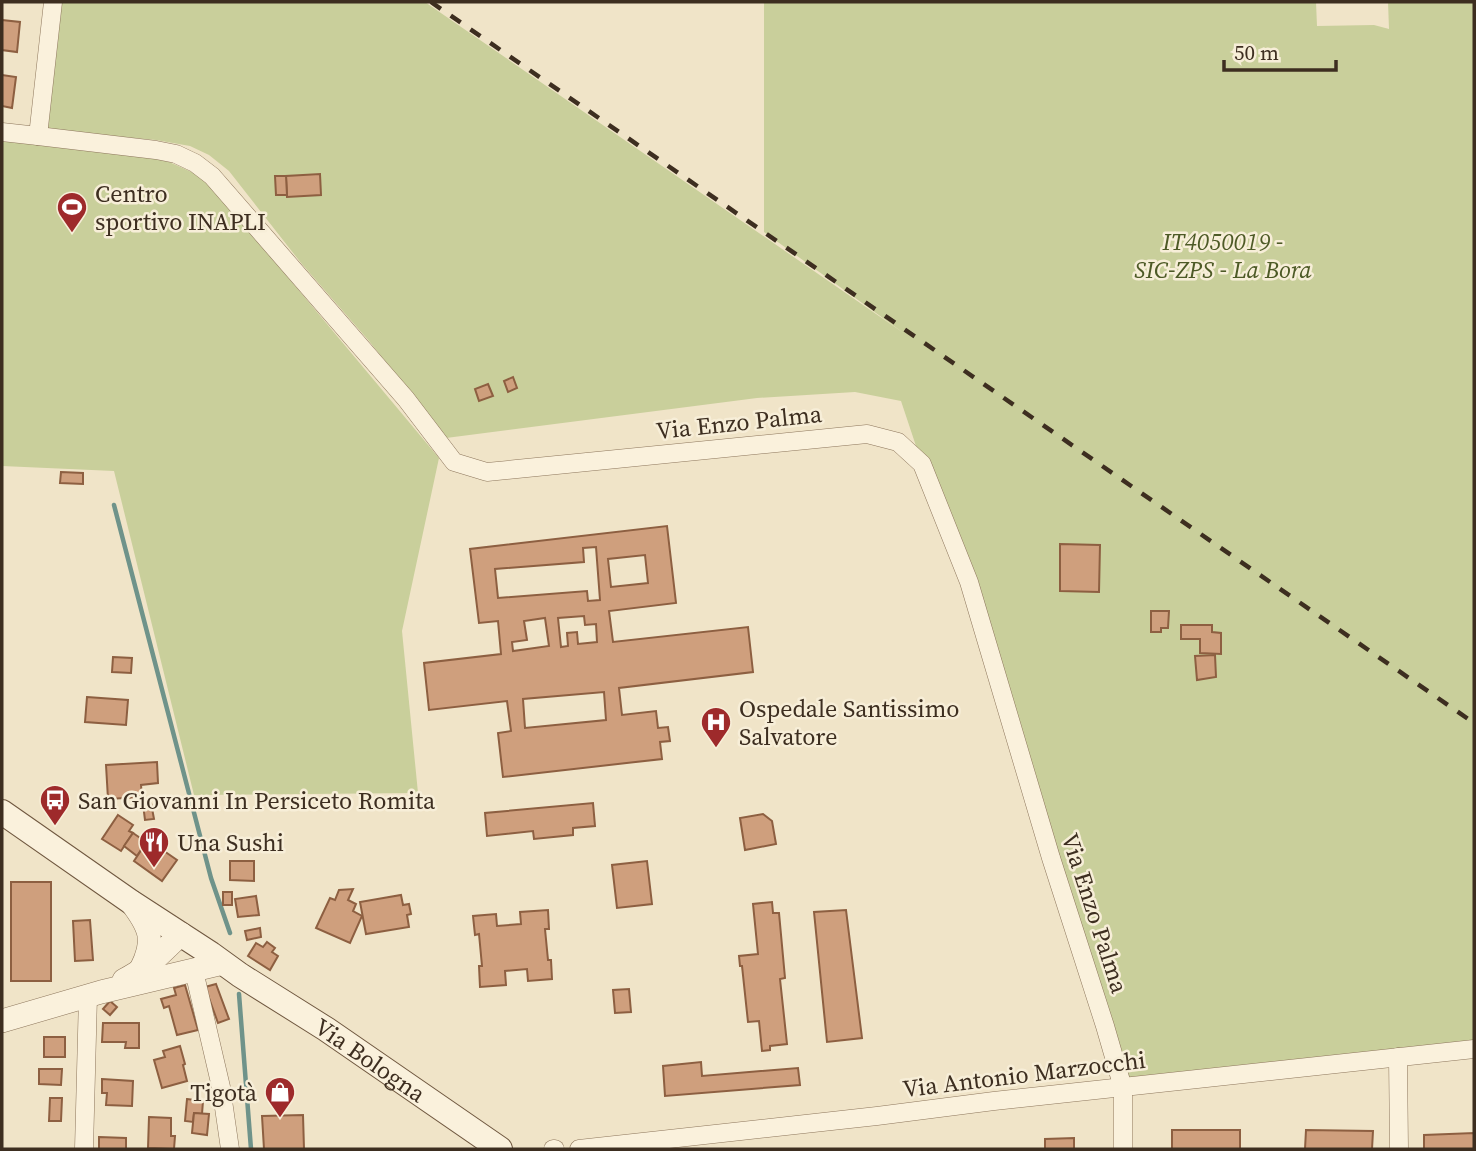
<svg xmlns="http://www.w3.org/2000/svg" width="1476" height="1151" font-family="'Source Serif 4',serif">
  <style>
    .green { fill: #c9cf9b }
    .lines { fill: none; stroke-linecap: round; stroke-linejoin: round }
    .stream { stroke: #6f938a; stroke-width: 4.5 }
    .building { fill: #cf9f7d; stroke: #8d5f41; stroke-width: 2; fill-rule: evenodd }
    .minor-casing { stroke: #8d765c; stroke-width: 19 }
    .tertiary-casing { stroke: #8d765c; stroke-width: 24 }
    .secondary-casing { stroke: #6f573f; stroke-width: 26 }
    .minor { stroke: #faf1dc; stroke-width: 18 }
    .tertiary { stroke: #faf1dc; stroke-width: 23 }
    .secondary { stroke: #faf1dc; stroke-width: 24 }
    .rail { stroke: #3d2e20; stroke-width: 4.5; stroke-dasharray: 12 12; stroke-linecap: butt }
    .labels { text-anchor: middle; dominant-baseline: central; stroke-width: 5; stroke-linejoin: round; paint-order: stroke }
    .poi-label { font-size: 24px; fill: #3d2e20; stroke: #f7eed8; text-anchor: start }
    .park-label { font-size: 24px; font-style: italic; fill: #4d5a26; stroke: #f7eed8 }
    .street-label { font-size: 24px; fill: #3d2e20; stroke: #f7eed8 }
  </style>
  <rect width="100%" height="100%" fill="#f0e4c8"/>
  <polygon class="green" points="62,2 425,2 905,334 764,232 764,2 1316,2 1317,26 1374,25 1389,29 1388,2 1474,2 1474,1045 1142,1078 1118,1076 922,464 901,401 855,392 757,398 446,438 369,341 301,263 229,171 209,155 190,146 156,140 54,131 158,157 205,178 439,458 402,631 418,793 194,795 114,471 2,466 2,126 47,129"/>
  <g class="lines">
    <g class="stream">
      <polyline points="114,505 211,878 230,933"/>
      <polyline points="239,994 251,1149"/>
    </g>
  </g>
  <g class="building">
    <polygon points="2,20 20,22 17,52 2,50"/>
    <polygon points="2,75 16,77 12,108 2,106"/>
    <polygon points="320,174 321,195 287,197 286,176"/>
    <polygon points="275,176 286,176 287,195 276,195"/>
    <polygon points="513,377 517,388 508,392 504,381"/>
    <polygon points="488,384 493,396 479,401 475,389"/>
    <polygon points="61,472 83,473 83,484 60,483"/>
    <path d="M667 526 676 603 609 611 613 642 748 627 753 672 619 688 622 715 656 711 658 728 668 727 670 741 660 742 662 759 503 777 498 733 511 731 507 701 429 710 424 663 501 654 498 621 479 623 470 549ZM596 547 600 600 588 601 587 591 498 598 495 569 584 562 583 548ZM645 555 648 583 611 587 608 559ZM584 616 585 625 596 624 597 642 578 644 577 632 567 633 568 646 561 647 558 618ZM545 618 549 646 513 651 512 642 527 640 524 621ZM604 692 606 720 525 728 523 699Z"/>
    <polygon points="1060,544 1100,545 1099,592 1060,591"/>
    <polygon points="1151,611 1169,611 1168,628 1161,628 1161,632 1151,632"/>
    <polygon points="1181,625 1212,625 1212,632 1221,633 1221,654 1200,653 1200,639 1181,639"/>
    <polygon points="1215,655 1216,677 1197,680 1195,656"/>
    <polygon points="113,657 132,658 131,673 112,672"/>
    <polygon points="87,697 128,700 126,725 85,722"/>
    <polygon points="157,762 158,783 141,785 142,797 108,799 106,765"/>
    <polygon points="151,803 154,819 145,820 143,804"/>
    <polygon points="593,803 595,826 573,828 573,835 534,839 533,831 487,836 485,813"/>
    <polygon points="763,814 772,821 776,844 745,850 740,818"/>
    <polygon points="118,815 133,825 129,831 133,833 121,851 102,839"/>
    <polygon points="133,833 146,842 137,856 124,846"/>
    <polygon points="148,840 177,860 162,881 134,861"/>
    <polygon points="230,861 254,861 254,881 230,880"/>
    <polygon points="647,861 652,904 617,908 612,865"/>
    <rect x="11" y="882" width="40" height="99"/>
    <polygon points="353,889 348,900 356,904 353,911 362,916 350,943 316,928 330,898 335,900 339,890"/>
    <rect x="223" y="892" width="9" height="13"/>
    <polygon points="401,895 403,905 409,904 411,914 407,915 409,927 366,934 360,902"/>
    <polygon points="256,896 259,915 238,917 235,899"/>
    <polygon points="772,902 773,913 779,913 785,978 780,979 787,1044 770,1046 770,1050 762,1051 759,1021 748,1022 742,966 740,966 739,956 758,954 753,904"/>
    <polygon points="548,910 549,929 545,929 548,960 551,960 552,979 528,981 527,969 505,971 506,985 480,987 479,966 482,966 479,934 475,935 473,916 496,914 497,926 521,924 520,912"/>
    <polygon points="846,910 862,1038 827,1042 814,912"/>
    <polygon points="90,920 93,960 75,961 73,921"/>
    <polygon points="260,928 261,937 247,940 245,931"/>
    <polygon points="267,942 275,948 272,952 278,956 270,970 248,956 256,943 263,947"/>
    <polygon points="216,984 229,1019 218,1023 205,987"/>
    <polygon points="185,985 198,1030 177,1035 169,1006 164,1008 161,999 176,995 174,988"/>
    <polygon points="629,989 631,1012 615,1013 613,990"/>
    <polygon points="110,1001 117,1007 110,1015 103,1009"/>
    <polygon points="103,1023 139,1023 139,1048 125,1048 126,1042 102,1042"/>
    <rect x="44" y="1037" width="21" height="20"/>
    <polygon points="180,1046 185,1064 183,1065 187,1081 162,1088 154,1060 165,1057 163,1051"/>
    <polygon points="701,1062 702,1076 798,1068 800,1085 665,1096 663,1066"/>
    <polygon points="39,1069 62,1069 61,1085 39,1084"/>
    <polygon points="102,1079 133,1081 132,1106 106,1105 107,1093 102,1093"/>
    <polygon points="50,1098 62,1098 61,1121 49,1121"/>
    <polygon points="187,1099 203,1101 202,1114 194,1113 193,1122 185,1121"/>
    <polygon points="194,1113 209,1114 207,1135 192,1133"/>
    <polygon points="303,1115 304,1149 264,1149 262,1116"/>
    <polygon points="149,1117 171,1118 171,1136 175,1136 174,1149 148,1148"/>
    <rect x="1172" y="1130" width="68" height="19"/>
    <polygon points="1306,1130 1373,1131 1372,1149 1305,1149"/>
    <polygon points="1474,1133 1474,1149 1424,1149 1424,1135"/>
    <polygon points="99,1137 126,1138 126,1149 99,1149"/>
    <polygon points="1074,1138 1074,1149 1045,1149 1045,1139"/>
  </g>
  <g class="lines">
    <g class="minor-casing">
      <g id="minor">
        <polyline points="2,132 38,136 53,2"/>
        <polyline points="38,136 156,150 176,154 195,163 212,176 406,399 454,462 487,472 867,434 898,442 922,464 969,582 1051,858 1105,1026 1123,1088 1123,1149"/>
        <polyline points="194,971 221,1087 230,1149"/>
        <polyline points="1398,1057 1399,1149"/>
        <polyline points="84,1149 88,996"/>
        <polyline points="553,1149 555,1149"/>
        <polyline points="579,1149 877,1116 994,1101 1474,1049"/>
      </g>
    </g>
    <g class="tertiary-casing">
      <g id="tertiary">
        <path d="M131 902C150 927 156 940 141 969"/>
        <path d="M124 980C147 969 163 951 181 934"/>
        <polyline points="2,1021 101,992 223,963"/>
      </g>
    </g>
    <g class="secondary-casing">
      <g id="secondary">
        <path id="s1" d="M2 812 131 902 211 954 240 975 326 1029 500 1149"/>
      </g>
    </g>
    <use href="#minor" class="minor"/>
    <use href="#tertiary" class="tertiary"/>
    <use href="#secondary" class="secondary"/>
    <polyline class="rail" points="431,2 1474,723"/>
  </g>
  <defs>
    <g id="stadium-pin" transform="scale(1.575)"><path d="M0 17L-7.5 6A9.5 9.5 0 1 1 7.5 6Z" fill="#9e2a2b" stroke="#f7eed8"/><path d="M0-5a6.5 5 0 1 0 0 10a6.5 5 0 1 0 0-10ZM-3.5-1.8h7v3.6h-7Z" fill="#fff"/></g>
    <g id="hospital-pin" transform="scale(1.575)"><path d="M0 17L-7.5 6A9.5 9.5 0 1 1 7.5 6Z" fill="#9e2a2b" stroke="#f7eed8"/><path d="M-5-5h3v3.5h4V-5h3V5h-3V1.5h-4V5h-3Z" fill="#fff"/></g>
    <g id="bus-pin" transform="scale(1.575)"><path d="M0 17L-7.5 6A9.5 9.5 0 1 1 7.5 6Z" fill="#9e2a2b" stroke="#f7eed8"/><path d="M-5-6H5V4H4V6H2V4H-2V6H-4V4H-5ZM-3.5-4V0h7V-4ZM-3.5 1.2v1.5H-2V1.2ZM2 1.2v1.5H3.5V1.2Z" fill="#fff"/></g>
    <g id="restaurant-pin" transform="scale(1.575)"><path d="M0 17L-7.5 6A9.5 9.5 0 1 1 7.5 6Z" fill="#9e2a2b" stroke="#f7eed8"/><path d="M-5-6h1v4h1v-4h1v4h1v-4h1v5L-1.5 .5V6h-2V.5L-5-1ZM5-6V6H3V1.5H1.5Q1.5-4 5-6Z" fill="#fff"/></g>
    <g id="shop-pin" transform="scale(1.575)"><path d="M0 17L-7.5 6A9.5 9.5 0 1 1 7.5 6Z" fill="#9e2a2b" stroke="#f7eed8"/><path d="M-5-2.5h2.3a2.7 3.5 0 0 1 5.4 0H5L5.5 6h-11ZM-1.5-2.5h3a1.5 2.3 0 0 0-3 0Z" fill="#fff"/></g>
  </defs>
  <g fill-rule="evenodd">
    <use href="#stadium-pin" x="72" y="207"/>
    <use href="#hospital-pin" x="716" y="722"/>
    <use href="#bus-pin" x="55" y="800"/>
    <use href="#restaurant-pin" x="154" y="842"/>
    <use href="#shop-pin" x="280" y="1092"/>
  </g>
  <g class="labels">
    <g class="poi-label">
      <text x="95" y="193">Centro<tspan x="95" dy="28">sportivo INAPLI</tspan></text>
      <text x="739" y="708">Ospedale Santissimo<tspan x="739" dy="28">Salvatore</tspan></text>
      <text x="78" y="800">San Giovanni In Persiceto Romita</text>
      <text x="177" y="842">Una Sushi</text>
      <text x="257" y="1092" text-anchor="end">Tigotà</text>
    </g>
    <g class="park-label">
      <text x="1223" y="241">IT4050019 -<tspan x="1223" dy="28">SIC-ZPS - La Bora</tspan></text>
    </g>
    <g class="street-label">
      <text transform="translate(739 422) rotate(-6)">Via Enzo Palma</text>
      <text transform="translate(1095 913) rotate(72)">Via Enzo Palma</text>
      <text stroke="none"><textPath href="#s1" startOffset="444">Via Bologna</textPath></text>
      <text transform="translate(1024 1074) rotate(-7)">Via Antonio Marzocchi</text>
    </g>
  </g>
  <rect width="1476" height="1151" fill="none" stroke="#3d2e20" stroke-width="7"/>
  <path d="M1224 60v10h112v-10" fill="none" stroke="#3d2e20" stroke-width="3.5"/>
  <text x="1234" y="60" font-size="21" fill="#3d2e20" stroke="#f7eed8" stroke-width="5" paint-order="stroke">50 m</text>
</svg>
